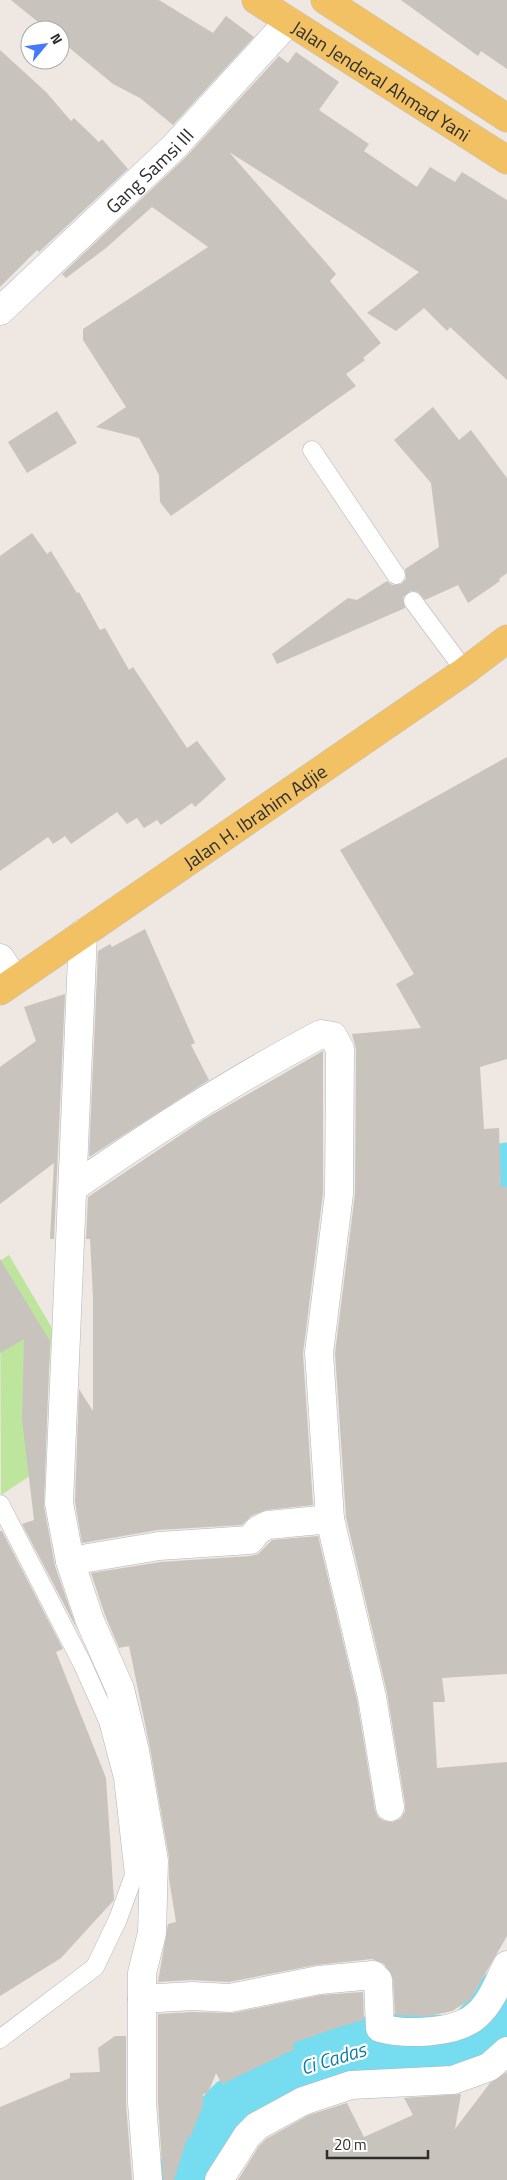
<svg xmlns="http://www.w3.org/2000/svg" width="507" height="2180" font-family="'Titillium Web',sans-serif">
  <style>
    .green { fill: #bee59e }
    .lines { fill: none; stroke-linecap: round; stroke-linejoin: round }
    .river { stroke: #76dcef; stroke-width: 61 }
    .building { fill: #c8c3bc }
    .lane-casing { stroke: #b1b5be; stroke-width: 19 }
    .street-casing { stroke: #b1b5be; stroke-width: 29 }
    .primary-casing { stroke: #c4c4c4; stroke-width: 29 }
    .lane { stroke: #fff; stroke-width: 18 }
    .street { stroke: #fff; stroke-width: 28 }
    .primary { stroke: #f1c164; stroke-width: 28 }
    .labels { text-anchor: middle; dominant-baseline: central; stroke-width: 4.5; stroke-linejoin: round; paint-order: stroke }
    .street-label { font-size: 19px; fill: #2e2e2e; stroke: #fff }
    .water-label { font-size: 20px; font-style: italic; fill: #0e7fa2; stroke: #fff }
  </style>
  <rect width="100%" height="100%" fill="#efe7e1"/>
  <polygon class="green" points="9,1255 52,1328 42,1468 1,1495 0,1261"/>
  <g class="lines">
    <g class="river">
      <polyline points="507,1173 504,1183 498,1304 507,1337"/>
      <polyline points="185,2180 207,2137 235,2107 294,2069 380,2044 467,2046 501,2008 507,1996"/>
    </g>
  </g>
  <g class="building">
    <polygon points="11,0 159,0 213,33 226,16 254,37 173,125 140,98 113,84 60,40 60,30 48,30"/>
    <polygon points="401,0 507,0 507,69 481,51 478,56"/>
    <polygon points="0,50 46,92 71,121 74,118 99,142 102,139 128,169 39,252 37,250 0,287"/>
    <polygon points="296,52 339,82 319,110 369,144 364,151 417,187 430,167 455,182 462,172 507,200 507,380 450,327 447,331 424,308 396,331 367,313 419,272 229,152 336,274 330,281 381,343 363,358 365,360 346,374 356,386 171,516 160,502 159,475 139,438 96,427 126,407 83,340 83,329 208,247 152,207 106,248 66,278 62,274 185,158 279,56 288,63"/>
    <polygon points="433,407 459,440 471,430 507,478 507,573 499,579 500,581 468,603 458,585 425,600 418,592 411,591 403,597 405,608 277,664 272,654 348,598 357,600 387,581 392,585 401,584 406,579 405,569 439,547 431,483 394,440"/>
    <polygon points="57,411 77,443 27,473 8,442"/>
    <polygon points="32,533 47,554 51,551 77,593 79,592 100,630 105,628 129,670 133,667 187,748 197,741 226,779 195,807 192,803 161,825 157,820 144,828 137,818 127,824 117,812 71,844 65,836 53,844 48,837 0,871 0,556"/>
    <polygon points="507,757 507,1059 480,1067 484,1129 499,1128 501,1187 507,1187 507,1674 442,1678 445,1702 433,1702 437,1768 507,1762 507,1936 470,2000 452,2011 429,2016 395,2015 393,1979 384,1964 372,1959 316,1965 229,1982 191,1980 158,1982 168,1924 176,1922 169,1879 169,1858 150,1748 129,1646 119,1648 105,1615 91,1573 161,1562 251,1556 258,1554 272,1540 318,1536 357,1700 375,1810 378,1817 384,1821 392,1822 400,1819 405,1812 405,1804 387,1693 346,1517 335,1353 355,1194 356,1049 352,1034 421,1028 396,984 414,974 340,850"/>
    <polygon points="145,929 195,1043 191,1045 209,1080 89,1157 98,951 110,944 112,947"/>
    <polygon points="65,994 54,1239 50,1239 54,1163 0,1204 0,1067 36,1041 24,1007"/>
    <polygon points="323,1051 323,1193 303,1354 313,1505 266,1510 251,1516 242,1525 158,1530 82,1543 75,1502 79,1389 93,1411 93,1298 90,1239 86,1239 88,1197 203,1120"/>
    <polygon points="0,1259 50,1341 44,1506 55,1566 77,1629 22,1524 34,1520 22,1419 24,1339 0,1353"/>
    <polygon points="0,1531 2,1531 63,1649 56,1652 106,1778 114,1900 61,1958 0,1996"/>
    <polygon points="363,1992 364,2020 336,2028 293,2043 295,2049 222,2084 216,2073 208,2093 203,2094 203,2105 190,2138 188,2136 174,2180 163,2180 158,2102 158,2014 192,2012 233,2013 321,1995"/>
    <polygon points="115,2036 126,2036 126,2104 132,2180 0,2180 0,2107 70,2078 70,2073 100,2072 98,2048"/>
    <polygon points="507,2072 507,2180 238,2180 259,2146 266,2139 309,2115 347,2103 364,2137 413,2115 404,2098 461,2094 455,2129 490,2083"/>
  </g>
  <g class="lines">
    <g class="lane-casing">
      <g id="lane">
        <polyline points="312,450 396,575"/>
        <polyline points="413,601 465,671"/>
        <polyline points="0,1504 82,1663 108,1721 123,1778 134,1875 118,1919 95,1967 0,2039"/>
      </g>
    </g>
    <g class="street-casing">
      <g id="street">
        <path id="s1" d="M0 311 174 147 289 21"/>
        <polyline points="83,933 59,1503 70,1561 90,1621 120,1689 135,1751 154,1861 152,1933 142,1973 142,2103 148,2180"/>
        <polyline points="0,958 15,980"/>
        <path d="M74 1187C154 1131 234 1080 321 1034L333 1036 340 1049 339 1194 319 1353 330 1519 372 1697 390 1807"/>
        <polyline points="70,1561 159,1546 250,1540 258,1530 268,1525 330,1519"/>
        <path d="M142 1999 192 1996 230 1998 319 1980 373 1975 378 1980 380 2028C406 2035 457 2034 477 2015 491 2003 499 1981 507 1965"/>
        <polyline points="219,2180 247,2136 257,2126 303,2101 351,2085 453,2080 489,2067 507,2051"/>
      </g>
    </g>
    <g class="primary-casing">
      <g id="primary">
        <path id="s2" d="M256 0 507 160"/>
        <polyline points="325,0 507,118"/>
        <path id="s3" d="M0 991 465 671 507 639"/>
      </g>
    </g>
    <use href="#lane" class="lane"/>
    <use href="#street" class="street"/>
    <use href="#primary" class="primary"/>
  </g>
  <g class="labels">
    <g class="street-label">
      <text stroke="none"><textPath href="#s2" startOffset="149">Jalan Jenderal Ahmad Yani</textPath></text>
      <text stroke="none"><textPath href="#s1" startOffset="205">Gang Samsi III</textPath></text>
      <text stroke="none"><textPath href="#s3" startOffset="309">Jalan H. Ibrahim Adjie</textPath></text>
    </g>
    <g class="water-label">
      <text transform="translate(333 2058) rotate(-17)">Ci Cadas</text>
    </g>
  </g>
  <g transform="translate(45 45) rotate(61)"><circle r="24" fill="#ffffff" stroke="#ababab"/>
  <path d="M0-4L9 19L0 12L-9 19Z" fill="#4379fa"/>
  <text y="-8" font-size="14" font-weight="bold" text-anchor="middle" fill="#2e2e2e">N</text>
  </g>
  <path d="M327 2150v8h101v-8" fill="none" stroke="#2e2e2e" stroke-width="2.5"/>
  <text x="334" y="2150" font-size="15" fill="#2e2e2e" stroke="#ffffff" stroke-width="4" paint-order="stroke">20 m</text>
</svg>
